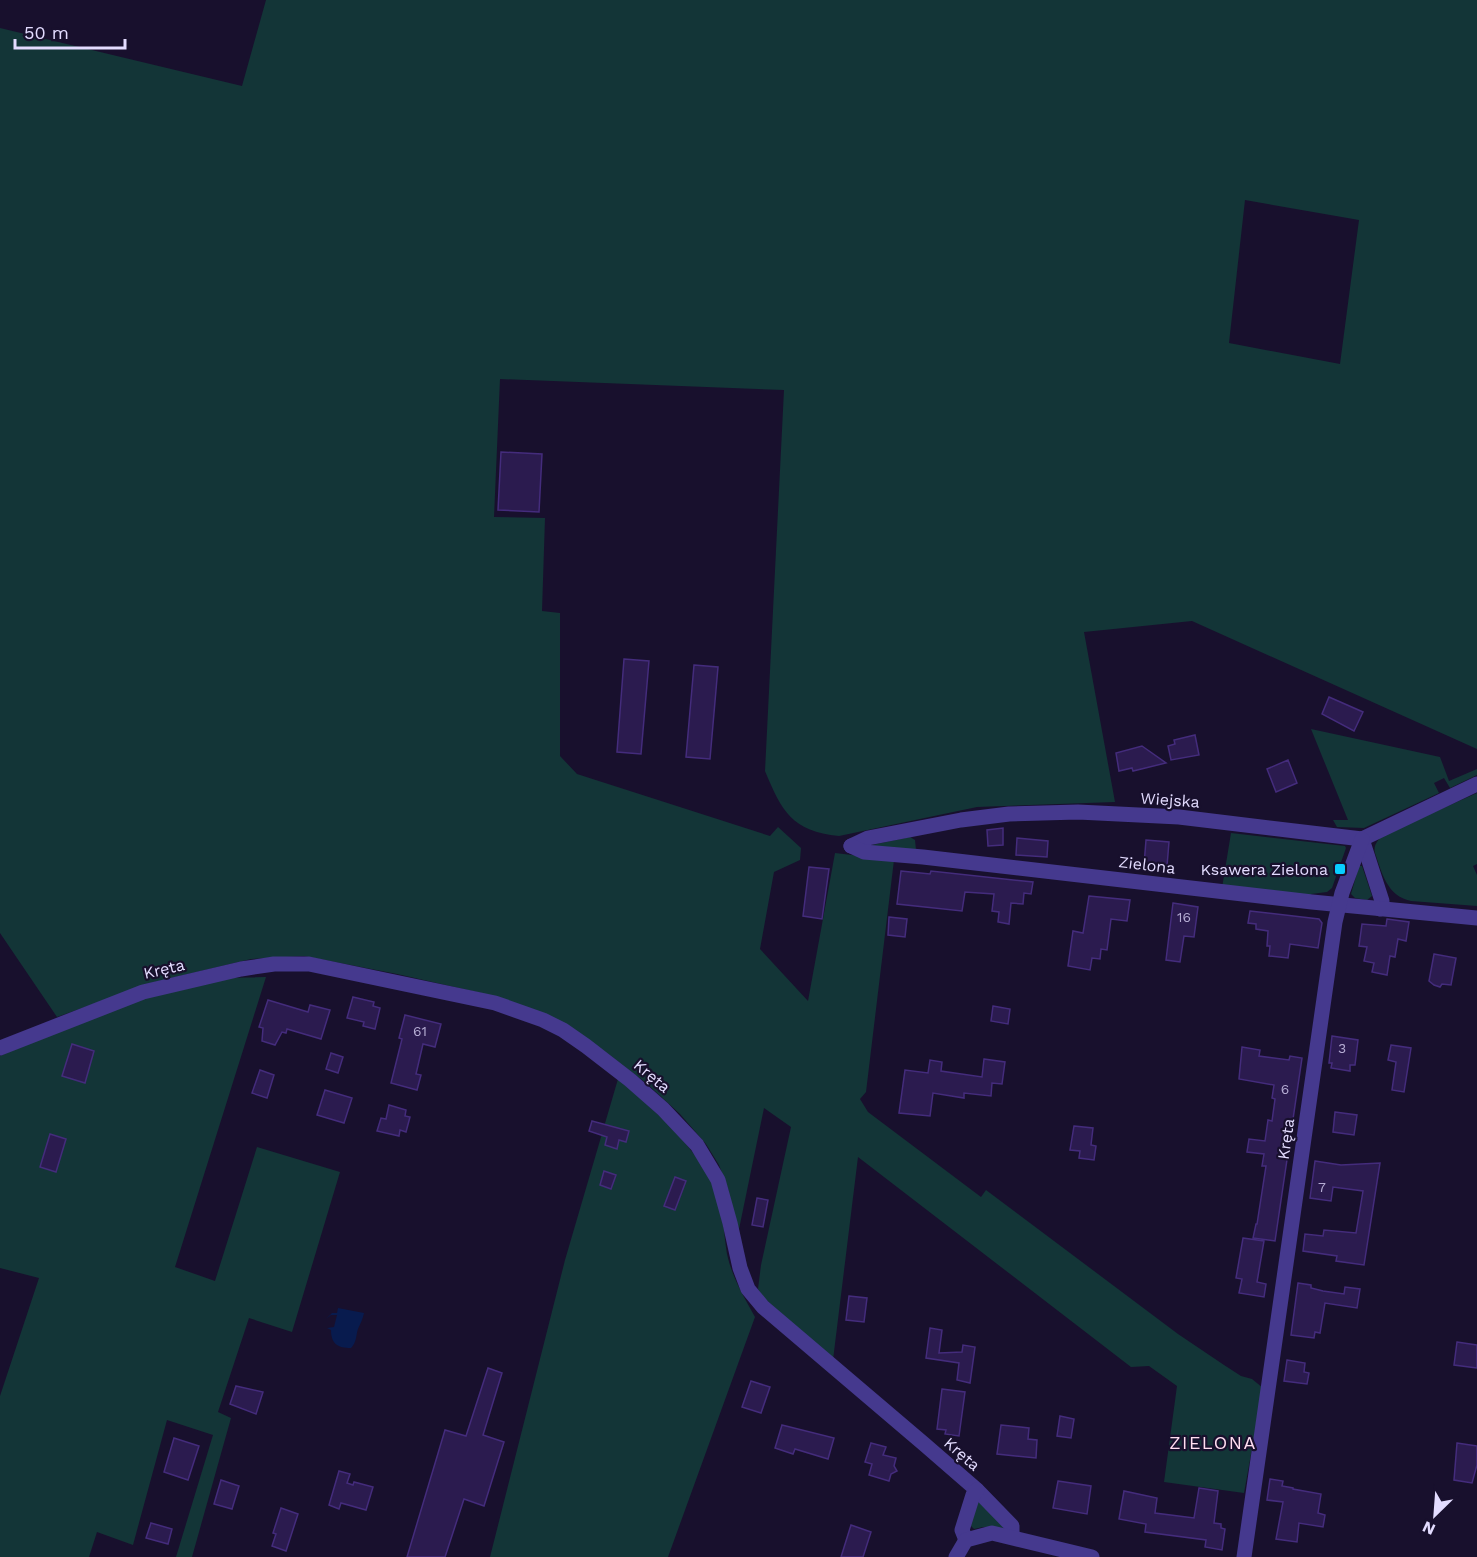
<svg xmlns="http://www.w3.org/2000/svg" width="1477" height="1557" font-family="'Work Sans',sans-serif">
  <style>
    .green { fill: #133537; fill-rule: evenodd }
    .water { fill: #081b4e }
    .building { fill: #2b1b4f; stroke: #442c7c; stroke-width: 1.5 }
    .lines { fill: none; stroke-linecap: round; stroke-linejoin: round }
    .minor { stroke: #45398e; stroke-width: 15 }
    .poi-dot { fill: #08ceff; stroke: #18102d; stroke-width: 2 }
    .labels { text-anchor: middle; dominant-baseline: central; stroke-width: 4.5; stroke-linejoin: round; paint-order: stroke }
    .number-label { font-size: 14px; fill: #b5acd3 }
    .street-label { font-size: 16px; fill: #e3dcff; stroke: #18102d }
    .poi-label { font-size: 16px; fill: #e3dcff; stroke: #18102d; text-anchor: end }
    .neighbourhood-label { font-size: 18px; letter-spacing: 1.5px; fill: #ffdef0; stroke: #18102d }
  </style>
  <rect width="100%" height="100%" fill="#18102d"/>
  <g class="green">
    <path d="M266 0H1477V749L1192 621 1084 632 1115 802 977 807 839 836C792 831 782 812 765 771L784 390 500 379 494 517 545 518 542 611 560 613V756L577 774 770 836 778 827 801 848 800 860 774 872 760 949 808 1001 835 853 894 860 866 1092 860 1099 868 1112 981 1197 986 1190 1178 1334 1224 1365 1241 1376 1252 1379 1263 1388 1244 1493 1164 1482 1177 1386 1149 1366 1131 1367 858 1157 833 1360 763 1297 758 1289 761 1265 791 1127 764 1108 738 1234 728 1189 719 1165 706 1144 680 1114 646 1083 603 1050 481 993 397 974 304 956 251 959 155 982 57 1017 0 933V28L242 86ZM1245 200 1359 220 1340 364 1229 343Z"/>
    <polygon points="1311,729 1440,757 1449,781 1477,769 1477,775 1450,788 1444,778 1434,783 1439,793 1364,828 1337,827 1333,820 1348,820"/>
    <path d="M1477 793V864L1473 866 1477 875V906L1411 901C1387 896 1382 873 1375 853 1373 845 1378 840 1383 835Z"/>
    <polygon points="1231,833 1345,846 1346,848 1332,888 1327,892 1311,894 1310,898 1222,888"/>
    <polygon points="910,837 915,840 916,850 873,847 872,845"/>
    <polygon points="1359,866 1362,866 1372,896 1367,900 1355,898 1351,894"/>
    <polygon points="266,977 175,1267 215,1281 257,1147 340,1172 292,1332 249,1318 218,1412 231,1418 192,1557 176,1557 213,1435 167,1420 133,1545 97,1532 89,1557 0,1557 0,1396 39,1278 0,1268 0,1056 65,1027 143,999 228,978"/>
    <path d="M618 1079C655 1111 692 1142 714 1186 724 1207 723 1231 727 1254 732 1277 744 1297 755 1317L668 1557H490L565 1260Z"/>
    <polygon points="978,1501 1004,1525 1003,1528 983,1527 974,1529 970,1525"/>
  </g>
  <path class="water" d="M338 1308 364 1313C363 1319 360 1324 358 1329 356 1334 357 1342 351 1348 338 1348 331 1344 331 1330L327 1328 334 1327 337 1315H331L326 1319 332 1313H337Z"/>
  <g class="building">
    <polygon points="501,452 542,454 539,512 498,510"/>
    <polygon points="624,659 649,661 641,754 617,752"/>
    <polygon points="694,665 718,667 710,759 686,757"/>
    <polygon points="1329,697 1363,712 1354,731 1322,714"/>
    <polygon points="1195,735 1199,755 1171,760 1168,746 1175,744 1174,740"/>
    <polygon points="1142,746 1166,763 1133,771 1132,768 1119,771 1116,753"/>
    <polygon points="1288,760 1297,783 1276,792 1267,769"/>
    <polygon points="1003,828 1003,845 988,846 987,830"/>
    <polygon points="1017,838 1048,841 1047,857 1016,855"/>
    <polygon points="1146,840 1169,842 1167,866 1144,865"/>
    <polygon points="809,867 829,869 822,919 803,916"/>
    <polygon points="901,871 930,874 931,871 1033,882 1031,894 1024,893 1023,904 1011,903 1009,924 998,922 999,912 992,911 994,894 965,892 962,911 897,904"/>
    <polygon points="1089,896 1130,900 1127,921 1111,919 1107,950 1101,949 1100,959 1092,958 1090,970 1068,966 1073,931 1083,933"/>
    <polygon points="1173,903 1198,907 1194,937 1184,936 1180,962 1166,960"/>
    <polygon points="1250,911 1319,919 1322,923 1318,948 1290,944 1288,958 1269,956 1270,946 1267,946 1268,931 1256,929 1256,924 1248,923"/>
    <polygon points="889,917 907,919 905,937 888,935"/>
    <polygon points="1387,919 1409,922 1406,941 1398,939 1395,957 1390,956 1387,975 1372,972 1374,963 1364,961 1367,947 1359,946 1362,924 1386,926"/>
    <polygon points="1434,954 1456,958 1451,985 1442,984 1440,987 1434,985 1429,981"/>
    <polygon points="353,997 374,1002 373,1006 380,1008 375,1029 363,1026 364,1022 347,1018"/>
    <polygon points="268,1000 308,1012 310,1005 330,1010 321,1039 287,1029 286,1033 282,1032 275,1045 262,1041 263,1028 259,1027"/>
    <polygon points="993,1006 1010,1009 1008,1024 991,1021"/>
    <polygon points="405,1015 441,1024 435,1047 423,1044 416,1074 421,1075 417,1090 391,1083 402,1039 399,1038"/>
    <polygon points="1332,1036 1358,1040 1355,1065 1350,1065 1350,1071 1331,1068 1332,1063 1329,1063"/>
    <polygon points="72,1044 94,1051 85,1083 62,1076"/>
    <polygon points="1391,1045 1411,1048 1404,1092 1392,1090 1396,1062 1388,1060"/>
    <polygon points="1242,1047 1260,1050 1259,1056 1289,1060 1290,1056 1302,1058 1275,1241 1253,1238 1256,1224 1257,1224 1266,1166 1262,1166 1264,1154 1247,1152 1249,1139 1265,1141 1268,1120 1272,1121 1275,1099 1272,1098 1274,1085 1239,1079"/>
    <polygon points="331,1053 343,1057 338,1073 326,1069"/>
    <polygon points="984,1059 1005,1062 1002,1084 992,1083 991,1096 964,1093 964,1098 933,1093 930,1116 899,1113 905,1070 928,1073 930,1060 942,1062 941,1071 982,1077"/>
    <polygon points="260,1070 274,1075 267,1098 252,1093"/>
    <polygon points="325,1090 352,1098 344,1123 317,1115"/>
    <polygon points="389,1105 406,1110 405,1116 410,1117 406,1132 400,1130 399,1136 377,1131 381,1118 386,1119"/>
    <polygon points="1335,1112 1357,1115 1354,1135 1333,1132"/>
    <polygon points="592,1121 629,1131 626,1142 619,1140 617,1149 605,1145 607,1137 589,1131"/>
    <polygon points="1074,1126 1093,1128 1091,1145 1096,1146 1094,1160 1079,1158 1080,1151 1070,1150"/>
    <polygon points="50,1134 66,1139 56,1172 40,1167"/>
    <polygon points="1315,1161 1341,1165 1380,1163 1364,1265 1336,1261 1337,1256 1303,1251 1305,1234 1323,1236 1324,1230 1356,1233 1363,1191 1333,1187 1331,1201 1310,1198"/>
    <polygon points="604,1171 616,1175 611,1189 600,1185"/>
    <polygon points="675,1177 686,1181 675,1210 664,1206"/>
    <polygon points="757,1198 768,1200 763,1227 752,1225"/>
    <polygon points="1243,1238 1264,1241 1257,1282 1266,1284 1264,1297 1239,1293 1242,1279 1236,1278"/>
    <polygon points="1298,1283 1311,1285 1311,1288 1323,1291 1344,1294 1345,1287 1360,1289 1357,1308 1325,1303 1320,1333 1315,1332 1314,1338 1291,1335"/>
    <polygon points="849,1296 867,1298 864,1322 846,1320"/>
    <polygon points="930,1328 942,1330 939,1353 962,1352 963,1345 975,1347 970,1383 957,1380 959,1363 926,1358"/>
    <polygon points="1457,1342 1477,1345 1477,1368 1454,1365"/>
    <polygon points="1287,1360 1305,1363 1304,1372 1309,1373 1307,1384 1284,1381"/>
    <polygon points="488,1368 502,1373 483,1435 504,1442 484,1506 464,1499 445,1557 407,1557 445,1430 466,1436"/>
    <polygon points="751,1381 770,1387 761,1413 742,1407"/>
    <polygon points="236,1386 263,1392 256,1414 230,1404"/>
    <polygon points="942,1389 965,1392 959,1436 945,1434 946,1430 937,1429"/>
    <polygon points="1060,1416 1074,1419 1071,1438 1057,1436"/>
    <polygon points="782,1425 834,1438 828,1459 795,1449 793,1454 775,1448"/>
    <polygon points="1001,1425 1029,1428 1028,1439 1037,1440 1036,1458 997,1454"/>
    <polygon points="174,1438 199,1446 188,1480 164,1472"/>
    <polygon points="871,1443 886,1447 883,1455 896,1458 894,1466 897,1471 891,1474 889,1481 869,1475 872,1464 865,1462"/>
    <polygon points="1457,1443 1477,1446 1477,1465 1472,1483 1454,1480"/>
    <polygon points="339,1471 350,1474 347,1483 353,1485 354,1482 373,1487 366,1510 341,1503 339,1509 329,1505"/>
    <polygon points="1270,1479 1283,1481 1282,1486 1293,1488 1293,1489 1321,1494 1318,1513 1325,1515 1323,1527 1299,1523 1297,1542 1276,1539 1283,1502 1267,1500"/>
    <polygon points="221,1480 239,1486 232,1509 214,1504"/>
    <polygon points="1058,1481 1091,1486 1087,1514 1053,1508"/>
    <polygon points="1199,1488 1218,1491 1214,1523 1221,1524 1221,1528 1225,1529 1222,1550 1205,1547 1206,1540 1145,1532 1146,1524 1119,1519 1124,1491 1157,1498 1155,1513 1194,1518"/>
    <polygon points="281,1508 298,1514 286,1551 272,1546 276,1534 273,1533"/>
    <polygon points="151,1523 172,1529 168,1544 146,1538"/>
    <polygon points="851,1525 871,1532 863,1557 841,1557"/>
  </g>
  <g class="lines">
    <g class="minor">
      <polyline points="1362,839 1382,901 1380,909"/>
      <polyline points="851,846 868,838 961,820 1009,814 1078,812 1179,817 1362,839 1477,784"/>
      <polyline points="851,846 864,852 923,857 1312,902 1477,918"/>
      <polyline points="0,1048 143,992 241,969 274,964 309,964 495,1003 543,1020 563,1030 586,1046 630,1080 663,1109 697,1145 718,1180 730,1223 740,1268 748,1289 763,1307 924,1444 977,1490 1012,1526 1012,1537"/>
      <polyline points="966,1540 962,1530 973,1495 977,1490"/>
      <polyline points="956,1557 966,1540 992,1533 1092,1557"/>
      <polyline points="1244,1557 1335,922 1342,893 1362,839"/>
    </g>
  </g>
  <rect class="poi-dot" x="1334" y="863" width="12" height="12" rx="3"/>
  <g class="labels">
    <g class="number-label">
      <text x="1184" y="917">16</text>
      <text x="420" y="1031">61</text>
      <text x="1342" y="1048">3</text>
      <text x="1285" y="1089">6</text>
      <text x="1322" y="1187">7</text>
    </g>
    <g class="street-label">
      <text transform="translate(1170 800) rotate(4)">Wiejska</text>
      <text transform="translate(1147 865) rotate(7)">Zielona</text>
      <text transform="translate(164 969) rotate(-13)">Kręta</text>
      <text transform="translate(652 1076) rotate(40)">Kręta</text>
      <text transform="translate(1286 1139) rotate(-82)">Kręta</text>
      <text transform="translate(962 1454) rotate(41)">Kręta</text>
    </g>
    <g class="poi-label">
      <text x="1328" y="869">Ksawera Zielona</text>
    </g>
    <g class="neighbourhood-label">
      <text x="1213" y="1442">ZIELONA</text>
    </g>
  </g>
  <g transform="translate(1435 1515) rotate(205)" stroke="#18102d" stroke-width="4.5" paint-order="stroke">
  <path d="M0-4.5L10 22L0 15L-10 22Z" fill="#e3dcff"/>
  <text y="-9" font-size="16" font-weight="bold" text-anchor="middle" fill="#e3dcff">N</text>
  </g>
  <path d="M15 39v9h110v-9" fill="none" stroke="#e3dcff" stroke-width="3"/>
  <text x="24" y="39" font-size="18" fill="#e3dcff" stroke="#18102d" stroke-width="4.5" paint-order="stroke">50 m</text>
</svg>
